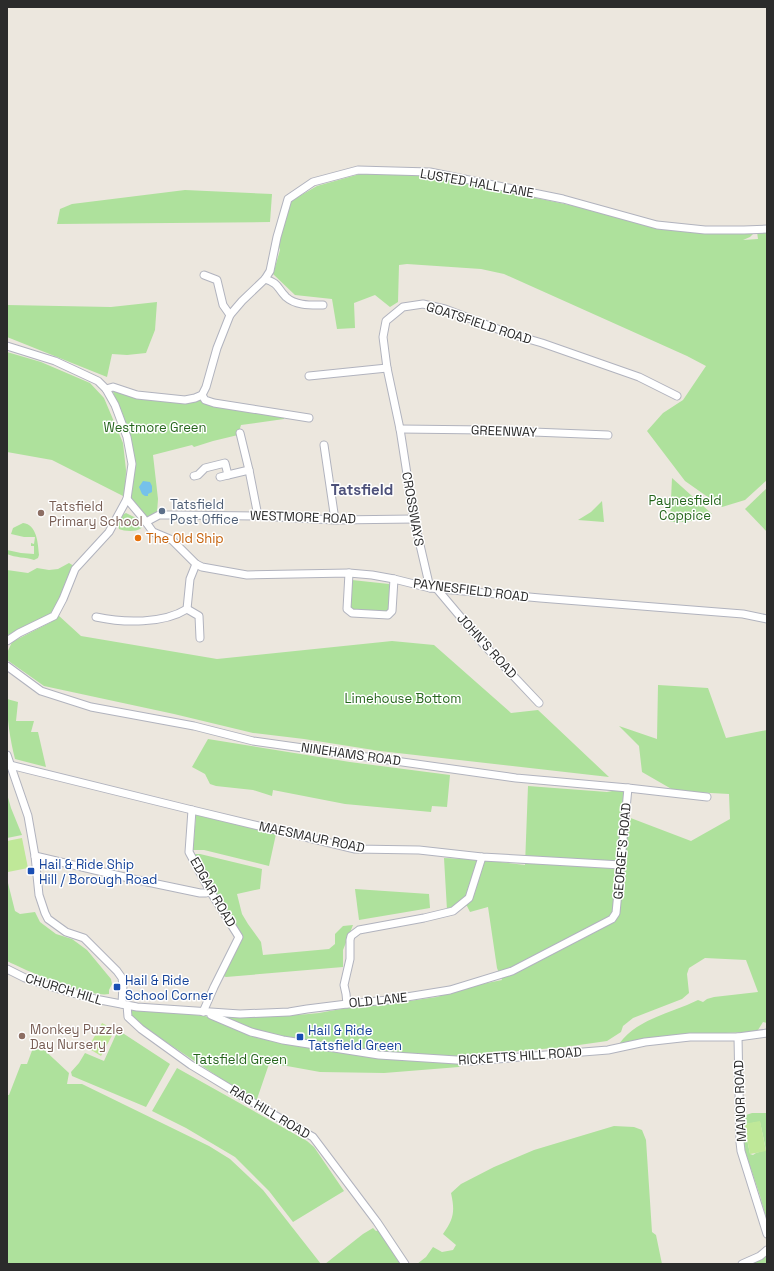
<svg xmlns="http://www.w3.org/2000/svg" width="774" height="1271" font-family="'Space Grotesk',sans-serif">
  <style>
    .green { fill: #aee19c; fill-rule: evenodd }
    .pitch { fill: #bfe898 }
    .water { fill: #75c1ea }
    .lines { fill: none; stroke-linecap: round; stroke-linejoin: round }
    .street-casing { stroke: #b1b3be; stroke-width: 9 }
    .street { stroke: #fff; stroke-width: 7 }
    .service-dot { fill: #5c6f8a; stroke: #fff; stroke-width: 1.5 }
    .education-dot { fill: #8d6e63; stroke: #fff; stroke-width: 1.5 }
    .food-dot { fill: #e8710a; stroke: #fff; stroke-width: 1.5 }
    .transit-dot { fill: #1a4fb4; stroke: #fff; stroke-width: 1.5 }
    .labels { text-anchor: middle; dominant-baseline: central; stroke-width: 3; stroke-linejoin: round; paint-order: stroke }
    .street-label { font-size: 13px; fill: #2b2b2b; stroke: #fff }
    .park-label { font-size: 13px; fill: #26661d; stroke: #fff }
    .service-label { font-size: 13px; fill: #4e5e75; stroke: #fff; text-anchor: start }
    .education-label { font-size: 13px; fill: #785e54; stroke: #fff; text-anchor: start }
    .food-label { font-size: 13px; fill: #c56008; stroke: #fff; text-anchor: start }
    .transit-label { font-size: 13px; fill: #164399; stroke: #fff; text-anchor: start }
    .quarter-label { font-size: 15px; font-weight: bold; fill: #4d517a; stroke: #fff }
  </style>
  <rect width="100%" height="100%" fill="#ece7de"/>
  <g class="green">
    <polygon points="360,174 428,175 579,207 632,220 657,229 754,233 750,237 743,240 758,239 757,232 767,231 767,480 745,500 722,507 685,481 647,431 663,413 683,400 706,366 687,356 504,274 481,269 407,264 399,265 398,302 390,307 375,295 354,303 355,328 337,329 332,299 295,295 273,274 280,250 278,243 291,201 317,186"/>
    <polygon points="185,190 272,194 270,222 57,224 60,209 72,204"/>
    <polygon points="157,302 155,330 146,353 127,355 112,354 107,377 7,337 7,305 111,307"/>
    <polygon points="7,352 41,362 90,383 104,398 123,443 126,470 125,497 52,460 7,452"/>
    <polygon points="115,390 186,402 196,402 204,398 284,415 284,419 241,425 238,435 213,441 194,447 192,445 153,455 158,499 157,513 148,518 130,505 134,472 126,426 113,392"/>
    <polygon points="672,478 712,514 688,522 670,522"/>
    <polygon points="767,488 767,532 745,509"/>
    <polygon points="602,501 604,522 578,520 591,512"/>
    <path d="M126 513 142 521C147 533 126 532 119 529L117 523 122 515Z"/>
    <path d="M23 523C37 524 38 544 39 555L38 558 34 560C25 557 16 558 7 554V550L21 553 34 554V546H31V543L34 544 35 537H24L11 534 13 528Z"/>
    <polygon points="69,563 74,566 63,593 52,614 8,635 7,570 28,573 37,568 49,570 58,569"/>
    <polygon points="352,580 389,584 390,587 389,609 387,612 353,609 350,606"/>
    <polygon points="58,615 81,636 217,659 392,641 434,645 511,713 538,710 609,777 380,751 304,739 253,733 174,714 44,686 7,660 7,653 12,642 51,622"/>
    <path d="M658 685 708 688 726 738 767 730V1023L763 1022 758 1030 752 1032 699 1034 665 1036 619 1044C638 1018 670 1014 698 1000L703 1002 707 999 714 997 758 992 746 960 705 958 689 968 687 974 689 993 682 999 633 1018 623 1026 621 1032 607 1041 565 1047 474 1055 459 1067 384 1073 320 1072 287 1066 269 1064 256 1102 139 1024 131 1016 129 1008 205 1016 257 1038 313 1048 320 1044 252 1030 216 1015C250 1015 285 1017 319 1013 337 1010 355 1006 374 1004V1006L437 997 467 987 502 980 497 968 488 907 470 912 467 906 460 902 447 910 444 858 485 860 525 865 528 786 607 792 628 788V817L691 841 730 819 729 794 675 791 642 772 639 746 619 726 657 739Z"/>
    <path d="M7 699 18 702 16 721H34L31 732H38L46 767 15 759C10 739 7 719 7 699Z"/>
    <polygon points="208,739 350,762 450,775 447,807 432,806 431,812 345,804 273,790 272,796 253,790 216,786 210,784 205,774 192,767"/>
    <polygon points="7,794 11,808 22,835 7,838"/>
    <polygon points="196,815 276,834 269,866 204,850 193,850"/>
    <polygon points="194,854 200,854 262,869 260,889 237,894 242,914 248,924 261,942 263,955 329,949 335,944 335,934 343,926 353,925 343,950 343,967 226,977 223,976 233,955 242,940 241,934 221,905 205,876"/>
    <path d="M7 879 15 911 20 914 35 912 40 922 56 934 72 939 87 950 111 979 112 984 109 990V994C88 998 27 971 7 961Z"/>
    <polygon points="355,889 429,894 430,908 359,920"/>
    <polygon points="118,1030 170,1064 146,1107 72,1076 71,1072 79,1063 85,1053 104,1061"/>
    <polygon points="39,1045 69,1073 67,1084 82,1084 209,1146 230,1159 263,1190 321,1264 7,1264 7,1095 9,1095 21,1064 27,1064 33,1048"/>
    <polygon points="177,1068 307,1141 314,1147 344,1191 293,1222 269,1191 235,1157 186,1128 152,1111"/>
    <path d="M752 1113H767V1221L760 1196 744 1148 743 1116ZM760 1122 766 1150 756 1153 753 1155 750 1154 744 1124Z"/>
    <path d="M614 1126 634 1127 642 1130 646 1140 652 1232 656 1235 662 1264H417L426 1257 433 1247 442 1252 453 1250 456 1245 443 1234C454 1219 455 1211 451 1193L461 1184 494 1167 534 1150Z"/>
    <polygon points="373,1228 376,1231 379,1230 401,1264 325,1264 363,1234"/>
    <polygon points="767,1250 767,1264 741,1264"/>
  </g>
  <g class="pitch">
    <polygon points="22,838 28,868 8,872 7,841"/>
    <polygon points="102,1023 115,1030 101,1056 88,1048"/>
    <polygon points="760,1121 766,1151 750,1154 744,1124"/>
  </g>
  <polygon class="water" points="143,481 150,482 152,486 152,492 148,494 148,496 145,496 142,494 139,487"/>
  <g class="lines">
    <g class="street-casing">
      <g id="street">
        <polyline points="204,275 217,280 223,305 230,315"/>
        <path d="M265 279C280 284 276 287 286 297 296 306 311 305 323 305"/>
        <polyline points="7,346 55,361 98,381 106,389 115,405 127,437 132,464 127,499 109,532 75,569 63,599 54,616 19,633 7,641"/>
        <polyline points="309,376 387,368"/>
        <polyline points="106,389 113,387 137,395 185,400 195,398 202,395 206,387 217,348 230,315 242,301 265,279 270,271 277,237 288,199 313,182 358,170 430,172 563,199 657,225 705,230 744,230 767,229"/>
        <polyline points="202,395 205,400 214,403 309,418"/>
        <polyline points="400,429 486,430 608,435"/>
        <polyline points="240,433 249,470 258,516"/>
        <polyline points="324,445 335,520"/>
        <polyline points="194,476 198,475 205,468 225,463 228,475 249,470"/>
        <polyline points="220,477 228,475"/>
        <polyline points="127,499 143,518 153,532 172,540 196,564 202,567 247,575 349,573 372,575 394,579 430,588 540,598 743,614 767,619"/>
        <polyline points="146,522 159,515 171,515 258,516 335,520 414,519"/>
        <polyline points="349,573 347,609 352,613 388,615 392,611 394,579"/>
        <polyline points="430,588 414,519 400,429 387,368 383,337 386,321 403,307 423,304 445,309 508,333 542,343 639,377 677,396"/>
        <polyline points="437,589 485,646 539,703"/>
        <polyline points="187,609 190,579 196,564"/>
        <path d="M96 617C124 623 163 624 187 609L199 616 200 638"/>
        <polyline points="7,666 41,691 91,707 194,726 253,741 516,778 628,788 707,797"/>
        <polyline points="7,755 28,816 35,856 39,895 45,913 48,919 66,932 84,938 117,971 122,978 123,985 122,1004"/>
        <polyline points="10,765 192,810 355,849 419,850 482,857 621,865"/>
        <polyline points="192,810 189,852 210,891 239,937 214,987 203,1012"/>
        <polyline points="35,856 133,879 200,893 206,893 210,891"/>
        <polyline points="7,969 25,978 65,991 95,999 137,1007 240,1014 289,1012 307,1009 347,1004 388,1000 450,990 512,971 612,919 616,913 628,788"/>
        <polyline points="347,1004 346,994 344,985 350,959 350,940 351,936 359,930 424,918 453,911 469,898 482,857"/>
        <polyline points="127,1005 128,1017 141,1029 191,1065 262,1108 313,1137 377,1222 405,1264"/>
        <polyline points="211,1015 251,1032 283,1040 379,1055 472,1061 608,1050 645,1042 690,1037 738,1037 767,1033"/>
        <polyline points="738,1037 740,1142 741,1151 767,1234"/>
        <polyline points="742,1264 760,1256 767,1250"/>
      </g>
    </g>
    <use href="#street" class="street"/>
  </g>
  <circle class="service-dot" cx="162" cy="511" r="4"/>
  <g class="education-dot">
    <circle cx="41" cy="513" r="4"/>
    <circle cx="22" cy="1036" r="4"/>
  </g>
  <circle class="food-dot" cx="138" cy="538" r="4"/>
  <g class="transit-dot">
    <rect x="27" y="867" width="8" height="8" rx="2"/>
    <rect x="113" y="983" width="8" height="8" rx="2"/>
    <rect x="296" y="1033" width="8" height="8" rx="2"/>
  </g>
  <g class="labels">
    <g class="street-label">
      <text transform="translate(477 183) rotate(10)">LUSTED HALL LANE</text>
      <text transform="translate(479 323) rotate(18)">GOATSFIELD ROAD</text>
      <text transform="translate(504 431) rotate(2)">GREENWAY</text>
      <text transform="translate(413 509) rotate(80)">CROSSWAYS</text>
      <text transform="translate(303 517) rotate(2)">WESTMORE ROAD</text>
      <text transform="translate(471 590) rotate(7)">PAYNESFIELD ROAD</text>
      <text transform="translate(487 646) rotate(48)">JOHN'S ROAD</text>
      <text transform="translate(351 754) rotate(8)">NINEHAMS ROAD</text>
      <text transform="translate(312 837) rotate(12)">MAESMAUR ROAD</text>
      <text transform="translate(622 851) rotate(-85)">GEORGE'S ROAD</text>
      <text transform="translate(213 892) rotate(60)">EDGAR ROAD</text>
      <text transform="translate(64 989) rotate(17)">CHURCH HILL</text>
      <text transform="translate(378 1000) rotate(-6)">OLD LANE</text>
      <text transform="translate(520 1056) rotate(-4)">RICKETTS HILL ROAD</text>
      <text transform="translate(740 1101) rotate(-92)">MANOR ROAD</text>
      <text transform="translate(270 1112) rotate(31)">RAG HILL ROAD</text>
    </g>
    <g class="park-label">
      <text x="155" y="427">Westmore Green</text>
      <text x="685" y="500">Paynesfield<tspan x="685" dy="15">Coppice</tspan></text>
      <text x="403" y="698">Limehouse Bottom</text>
      <text x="240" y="1059">Tatsfield Green</text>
    </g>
    <g class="service-label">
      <text x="170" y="504">Tatsfield<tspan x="170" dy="15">Post Office</tspan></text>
    </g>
    <g class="education-label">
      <text x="49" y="506">Tatsfield<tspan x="49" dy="15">Primary School</tspan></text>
      <text x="30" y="1029">Monkey Puzzle<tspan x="30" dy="15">Day Nursery</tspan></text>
    </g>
    <g class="food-label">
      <text x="146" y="538">The Old Ship</text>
    </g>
    <g class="transit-label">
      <text x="39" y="864">Hail &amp; Ride Ship<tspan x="39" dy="15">Hill / Borough Road</tspan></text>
      <text x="125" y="980">Hail &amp; Ride<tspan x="125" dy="15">School Corner</tspan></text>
      <text x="308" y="1030">Hail &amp; Ride<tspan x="308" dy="15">Tatsfield Green</tspan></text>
    </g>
    <g class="quarter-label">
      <text x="362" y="489">Tatsfield</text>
    </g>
  </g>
  <rect width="774" height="1271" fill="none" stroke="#2b2b2b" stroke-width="16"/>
</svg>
